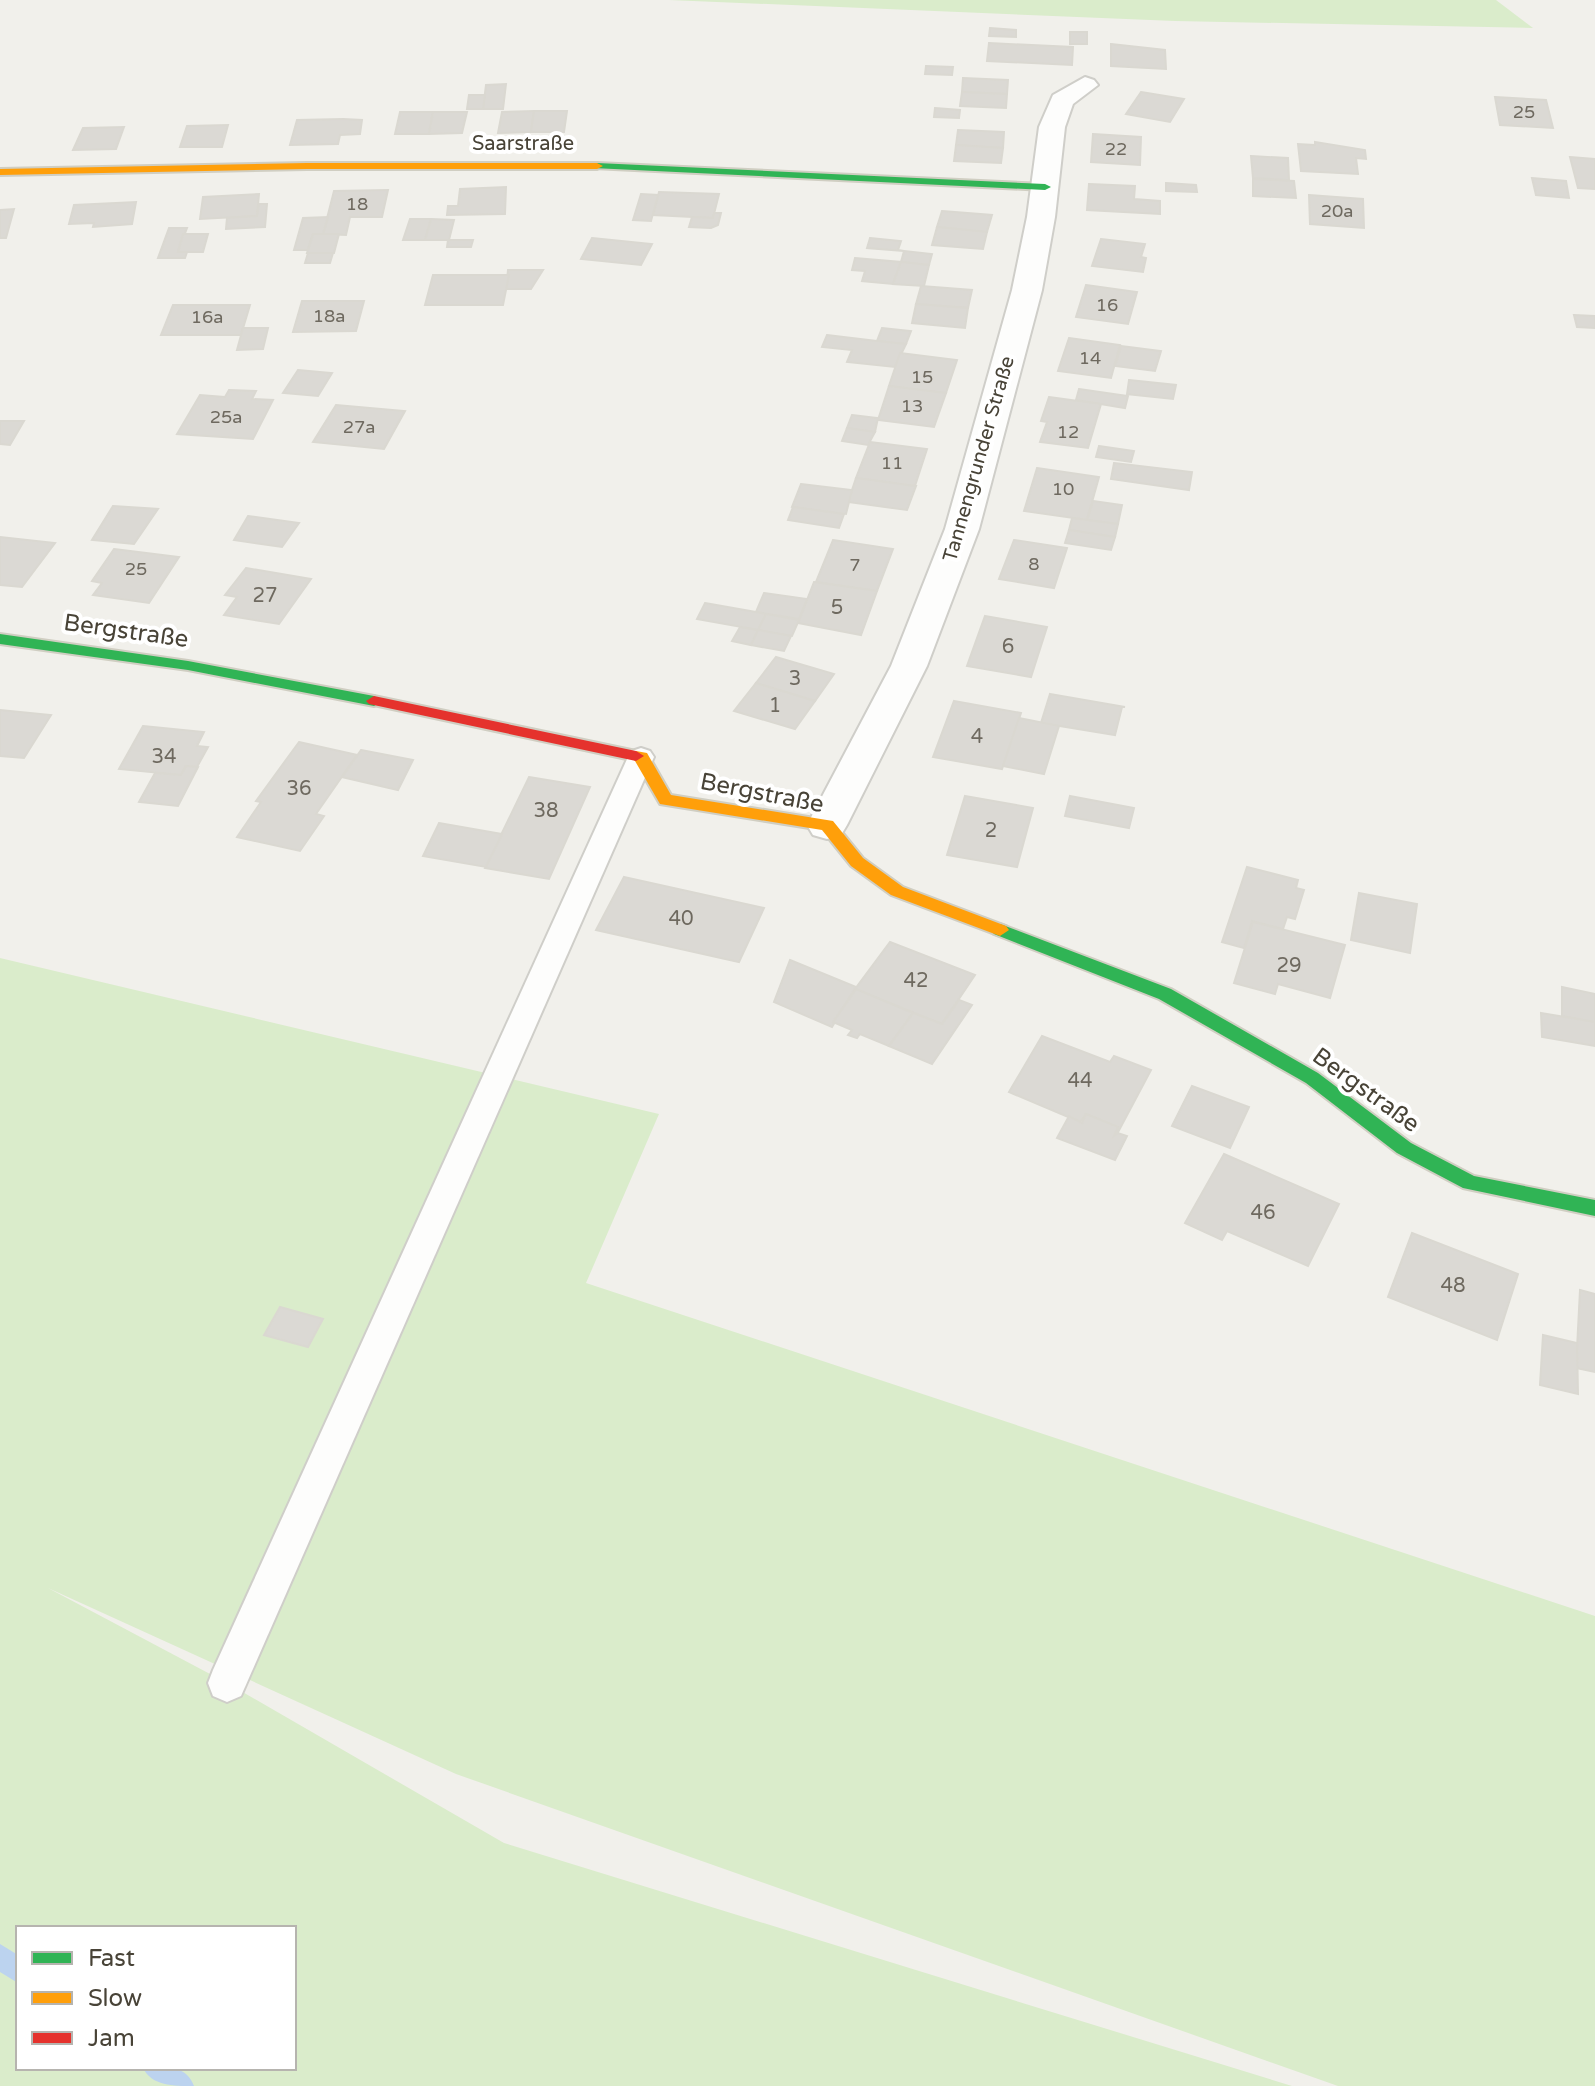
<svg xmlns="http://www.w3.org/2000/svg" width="1595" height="2086" font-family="'Varela Round',sans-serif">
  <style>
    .green { fill: #daeccb; fill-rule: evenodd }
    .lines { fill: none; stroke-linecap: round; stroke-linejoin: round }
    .stream { fill: #bcd3ef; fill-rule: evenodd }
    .building { fill: #dbd9d4; stroke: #dad8d1; stroke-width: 2 }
    .lane-casing { stroke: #cfcec9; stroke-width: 4 }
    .street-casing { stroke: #cfcec9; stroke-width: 4 }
    .fast-casing { stroke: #d0cec2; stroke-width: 4 }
    .slow-casing { stroke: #d0cec2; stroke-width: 4 }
    .jam-casing { stroke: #d0cec2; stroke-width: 4 }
    .lane { fill: #fdfdfc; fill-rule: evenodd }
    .street { fill: #fdfdfc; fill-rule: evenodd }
    .fast { fill: #30b455; fill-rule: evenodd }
    .slow { fill: #ff9f0a; fill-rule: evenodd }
    .jam { fill: #e5322d; fill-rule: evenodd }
    .labels { text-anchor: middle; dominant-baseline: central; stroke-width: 8; stroke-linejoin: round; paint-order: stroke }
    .far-number-label { font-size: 18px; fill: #6e695f }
    .far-street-label { font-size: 20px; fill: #484337; stroke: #fff }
    .number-label { font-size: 20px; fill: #6e695f }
    .street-label { font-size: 24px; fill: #484337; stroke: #fff }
  </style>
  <rect width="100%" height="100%" fill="#f1f0eb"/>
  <g class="green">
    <polygon points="669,0 1496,0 1533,28 1175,21"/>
    <path d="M0 958 659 1114 586 1283 1595 1616V2086H1338L456 1774 48 1588 227 1683 504 1843 1292 2086H0ZM18 1928H294V2068H18Z"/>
  </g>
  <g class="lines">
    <g class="stream">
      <polygon points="0,1944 18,1955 18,1983 0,1972"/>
      <path d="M143 2068C164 2068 185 2063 194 2086 173 2086 152 2086 143 2068Z"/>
    </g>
  </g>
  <g class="building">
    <polygon points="990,28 1016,30 1016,37 989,36"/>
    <rect x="1070" y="32" width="17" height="12"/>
    <polygon points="989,43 1073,47 1072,65 987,61"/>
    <polygon points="1111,44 1165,50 1166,69 1111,66"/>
    <polygon points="926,66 953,67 952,75 925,74"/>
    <polygon points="963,78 1008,80 1007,94 962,92"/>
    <polygon points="506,84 503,109 483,109 486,85"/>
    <polygon points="962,92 1007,94 1006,108 960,106"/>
    <polygon points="1141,92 1184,99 1170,122 1126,114"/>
    <polygon points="469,95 485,95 483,109 467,109"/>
    <polygon points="1495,97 1546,100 1553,128 1500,125"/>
    <polygon points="935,108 960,110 959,118 934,117"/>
    <polygon points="534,111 531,132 498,133 502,112"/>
    <polygon points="534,111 567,111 564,132 531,132"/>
    <polygon points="400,112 433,112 429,134 395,134"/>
    <polygon points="433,112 467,112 462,133 429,134"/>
    <polygon points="343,119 362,120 360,134 340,135 338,144 290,145 297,120"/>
    <polygon points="228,125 222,147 180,147 187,126"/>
    <polygon points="124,127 116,149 73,150 83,128"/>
    <polygon points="958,130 1004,132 1003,148 956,145"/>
    <polygon points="1093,134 1141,137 1140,165 1091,162"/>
    <polygon points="1315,142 1365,150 1366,159 1356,158 1358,174 1301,171 1298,144 1315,145"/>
    <polygon points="956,145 1003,148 1001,163 954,161"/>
    <polygon points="1251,156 1288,158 1289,180 1253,178"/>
    <polygon points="1570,157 1595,159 1595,189 1578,188"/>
    <polygon points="1532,178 1566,181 1569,198 1536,195"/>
    <polygon points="1253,179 1294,181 1296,198 1253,196"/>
    <polygon points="1166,183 1196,185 1197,192 1166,191"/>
    <polygon points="1089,184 1135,186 1134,199 1160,201 1160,214 1087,210"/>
    <polygon points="506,187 505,214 447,215 448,206 458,206 460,189"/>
    <polygon points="388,190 382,217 350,217 346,235 323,234 334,191"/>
    <polygon points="659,192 719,194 713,218 653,215"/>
    <polygon points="259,194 257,216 200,219 203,197"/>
    <polygon points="641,194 658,195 651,221 633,220"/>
    <polygon points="1309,195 1363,199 1364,228 1310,224"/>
    <polygon points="136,202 132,224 93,227 94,223 69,224 74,205"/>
    <polygon points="259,204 267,204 265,227 226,229 227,218 257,216"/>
    <polygon points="14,209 6,238 0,238 0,210"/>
    <polygon points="942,211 992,215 987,232 937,227"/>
    <polygon points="714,213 721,213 718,225 711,228 689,227 692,217 713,218"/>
    <polygon points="328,217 323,234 313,234 308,250 294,250 303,218"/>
    <polygon points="410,219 431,219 425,240 403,240"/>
    <polygon points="431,219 454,220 449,240 425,240"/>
    <polygon points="937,227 987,232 983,249 932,245"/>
    <polygon points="169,228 187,228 178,252 187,252 185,258 158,258"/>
    <polygon points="183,234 208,234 203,252 178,252"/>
    <polygon points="313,234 339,234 334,253 307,253"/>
    <polygon points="592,238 652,244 641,265 581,259"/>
    <polygon points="870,238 901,241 898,250 904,251 867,248"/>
    <polygon points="1101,239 1145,244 1141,257 1146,258 1143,272 1092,266"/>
    <polygon points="448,240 473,240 471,247 447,247"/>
    <polygon points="904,251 932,254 929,265 901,262"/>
    <polygon points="308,253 333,253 330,263 305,263"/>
    <polygon points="855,258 901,262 893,284 862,281 865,271 852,270"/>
    <polygon points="901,262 929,265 924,286 893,284"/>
    <polygon points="508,270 543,270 531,289 506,289"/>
    <polygon points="433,275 509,275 503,305 425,305"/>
    <polygon points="1086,285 1137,292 1128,324 1076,317"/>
    <polygon points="921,286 972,290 968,308 916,304"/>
    <polygon points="302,301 364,301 356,331 293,332"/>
    <polygon points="916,304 968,308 965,328 912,323"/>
    <polygon points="173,305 250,305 241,335 161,335"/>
    <polygon points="1574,315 1595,316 1595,328 1577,327"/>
    <polygon points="243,328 268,328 263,349 237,350"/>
    <polygon points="882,328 911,331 906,344 877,341"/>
    <polygon points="827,335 877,341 906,344 895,367 847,362 852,350 822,347"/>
    <polygon points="1069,338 1120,345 1111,378 1058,371"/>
    <polygon points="1121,346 1161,351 1155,371 1115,366"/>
    <polygon points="900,353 957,360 946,393 889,386"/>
    <polygon points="298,370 332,373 318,396 283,393"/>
    <polygon points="1129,380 1176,385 1173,399 1127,394"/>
    <polygon points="889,386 946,393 934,427 878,420"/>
    <polygon points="1079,389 1128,396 1125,408 1076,400"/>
    <polygon points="229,390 256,391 252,399 273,400 253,439 177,434 200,395 225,397"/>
    <polygon points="1049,397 1101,404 1088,448 1040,442 1047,422 1041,421"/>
    <polygon points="336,405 405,411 384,449 313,442"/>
    <polygon points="852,415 878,418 875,432 847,428"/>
    <polygon points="0,421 24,421 10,445 0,444"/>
    <polygon points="847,428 875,432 868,445 842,441"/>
    <polygon points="870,442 927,449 915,486 856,478"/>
    <polygon points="1099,446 1134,451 1131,462 1096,457"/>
    <polygon points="1114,463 1192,472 1189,490 1111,479"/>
    <polygon points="1037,468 1099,477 1087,520 1024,511"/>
    <polygon points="856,478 915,486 916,486 907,510 848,502"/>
    <polygon points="801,484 852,490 846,514 792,507"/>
    <polygon points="1093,501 1122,505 1118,524 1087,520"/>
    <polygon points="113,506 158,509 134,544 92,540"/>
    <polygon points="793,507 844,514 839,528 788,520"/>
    <polygon points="248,516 299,523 282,547 234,540"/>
    <polygon points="1072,518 1118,524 1115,537 1069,530"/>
    <polygon points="1069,530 1115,537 1111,550 1065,543"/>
    <polygon points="0,537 55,543 22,587 0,585"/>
    <polygon points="833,540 893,549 877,591 816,582"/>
    <polygon points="1014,540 1067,548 1054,588 999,579"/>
    <polygon points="114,549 179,557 149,603 93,595 102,583 92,581"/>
    <polygon points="246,568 311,579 279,624 224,615 237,597 225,595"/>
    <polygon points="814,582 877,591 861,635 798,623"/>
    <polygon points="764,593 807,599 799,619 756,612"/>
    <polygon points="705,603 756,612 766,614 758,630 697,619"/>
    <polygon points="766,614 799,620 792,636 758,630"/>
    <polygon points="985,616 1047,627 1031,677 967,666"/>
    <polygon points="740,627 758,630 751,645 732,641"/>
    <polygon points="758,630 791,636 784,651 751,645"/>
    <polygon points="776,657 834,674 815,701 756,683"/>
    <polygon points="756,683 815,701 795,729 734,711"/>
    <polygon points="1050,694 1125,707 1122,707 1115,735 1041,723"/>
    <polygon points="954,701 1021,713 1002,769 933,757"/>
    <polygon points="0,710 51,715 24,758 0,756"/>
    <polygon points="1019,718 1059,726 1044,774 1003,766"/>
    <polygon points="143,726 204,732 197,746 208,747 197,767 186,766 181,775 119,769"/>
    <polygon points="299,742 357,755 316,814 324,816 300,851 237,837 261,802 256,801"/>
    <polygon points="361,750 413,760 398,790 342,777"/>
    <polygon points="186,766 198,767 178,806 139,802 155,773 181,775"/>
    <polygon points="529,777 590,787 549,879 485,868"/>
    <polygon points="965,796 1033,808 1017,867 947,855"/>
    <polygon points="1070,796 1134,808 1129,828 1065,816"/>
    <polygon points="439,823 502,834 486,867 423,856"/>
    <polygon points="1247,867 1298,880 1296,888 1304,890 1295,919 1287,917 1283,929 1252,921 1244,948 1222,942"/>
    <polygon points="624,877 764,908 739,962 596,930"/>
    <polygon points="1359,893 1417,904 1410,953 1351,940"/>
    <polygon points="1253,922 1345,945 1330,998 1278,984 1275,994 1234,983"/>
    <polygon points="890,942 975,975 942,1024 855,989"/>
    <polygon points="790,960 856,987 832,1027 774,1002"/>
    <polygon points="1562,987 1595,994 1595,1022 1562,1016"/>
    <polygon points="856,989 913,1013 889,1046 860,1034 857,1038 848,1035 852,1030 833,1022"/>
    <polygon points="959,1000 972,1005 932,1064 889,1046 913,1013 942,1024"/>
    <polygon points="1541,1013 1595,1022 1595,1046 1542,1037"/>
    <polygon points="1042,1036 1110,1062 1114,1056 1151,1070 1116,1136 1114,1136 1118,1127 1086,1114 1080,1122 1009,1092"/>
    <polygon points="1192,1086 1249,1107 1230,1148 1172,1126"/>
    <polygon points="1086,1114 1118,1127 1114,1136 1118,1133 1127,1136 1115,1160 1057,1138 1069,1116 1082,1123"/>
    <polygon points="1224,1154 1339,1204 1308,1266 1227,1231 1222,1240 1185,1223"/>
    <polygon points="1412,1233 1518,1274 1497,1340 1388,1297"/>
    <polygon points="1580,1290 1595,1294 1595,1372 1576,1368"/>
    <polygon points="280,1307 323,1319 308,1347 264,1335"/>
    <polygon points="1543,1335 1577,1343 1578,1394 1540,1385"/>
  </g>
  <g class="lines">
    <g class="lane-casing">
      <polygon id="lane" points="641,748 650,751 654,757 241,1696 227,1702 213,1696 208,1683 213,1670 628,757 632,751"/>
    </g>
    <g class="street-casing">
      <polygon id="street" points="1085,77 1094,80 1098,85 1073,104 1065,127 1055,217 1042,290 979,529 927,666 847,825 841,835 827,839 813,835 807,825 891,666 945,529 1012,290 1027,217 1039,127 1053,95"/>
    </g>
    <g class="fast-casing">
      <g id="fast">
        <polygon points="597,163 1045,184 1051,187 1045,190 593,168 593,164"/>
        <polygon points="0,634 188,661 374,696 382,701 374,706 188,670 0,644"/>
        <polygon points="1000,924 1171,989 1318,1073 1411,1143 1474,1176 1595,1200 1595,1216 1463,1188 1397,1153 1306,1083 1159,999 994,934 991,930"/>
      </g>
    </g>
    <g class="slow-casing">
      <g id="slow">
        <polygon points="307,163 597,163 603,166 597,169 307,169 0,175 0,169"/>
        <polygon points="636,751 647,753 671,795 833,821 863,858 903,887 1006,926 1009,930 1000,936 891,895 851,866 822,830 660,804 635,761 628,756"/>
      </g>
    </g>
    <g class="jam-casing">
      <polygon id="jam" points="374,696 636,751 644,756 636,761 369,704 366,701"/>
    </g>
    <use href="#lane" class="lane"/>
    <use href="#street" class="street"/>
    <use href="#fast" class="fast"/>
    <use href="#slow" class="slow"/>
    <use href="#jam" class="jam"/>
  </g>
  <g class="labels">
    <g class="far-number-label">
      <text x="1524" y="112">25</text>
      <text x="1116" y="149">22</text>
      <text x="357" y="204">18</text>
      <text x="1337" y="211">20a</text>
      <text x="1107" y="305">16</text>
      <text x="329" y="316">18a</text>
      <text x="207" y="317">16a</text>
      <text x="1090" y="358">14</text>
      <text x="922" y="377">15</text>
      <text x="912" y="406">13</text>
      <text x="226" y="417">25a</text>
      <text x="359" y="427">27a</text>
      <text x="1068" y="432">12</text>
      <text x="892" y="463">11</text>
      <text x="1063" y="489">10</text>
      <text x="1034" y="564">8</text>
      <text x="855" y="565">7</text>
      <text x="136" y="569">25</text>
    </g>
    <g class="far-street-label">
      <text x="523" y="144">Saarstraße</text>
      <text transform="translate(979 459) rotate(-74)">Tannengrunder Straße</text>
    </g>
    <g class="number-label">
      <text x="265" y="596">27</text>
      <text x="837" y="608">5</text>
      <text x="1008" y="647">6</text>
      <text x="795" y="679">3</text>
      <text x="775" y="706">1</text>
      <text x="977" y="737">4</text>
      <text x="164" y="757">34</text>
      <text x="299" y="789">36</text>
      <text x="546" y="811">38</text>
      <text x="991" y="831">2</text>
      <text x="681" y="919">40</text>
      <text x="1289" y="966">29</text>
      <text x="916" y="981">42</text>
      <text x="1080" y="1081">44</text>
      <text x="1263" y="1213">46</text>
      <text x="1453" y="1286">48</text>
    </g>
    <g class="street-label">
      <text transform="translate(126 631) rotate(8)">Bergstraße</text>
      <text transform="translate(762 793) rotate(11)">Bergstraße</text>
      <text transform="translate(1366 1090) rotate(36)">Bergstraße</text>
    </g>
  </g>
  <rect x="16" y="1926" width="280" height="144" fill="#ffffff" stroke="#b6b4af" stroke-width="2"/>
  <rect x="32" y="1952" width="40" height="12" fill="#30b455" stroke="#b6b4af" stroke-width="2"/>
  <text x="88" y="1966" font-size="24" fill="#484337">Fast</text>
  <rect x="32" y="1992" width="40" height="12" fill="#ff9f0a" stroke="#b6b4af" stroke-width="2"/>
  <text x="88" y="2006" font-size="24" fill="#484337">Slow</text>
  <rect x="32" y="2032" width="40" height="12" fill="#e5322d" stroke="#b6b4af" stroke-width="2"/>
  <text x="88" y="2046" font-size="24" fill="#484337">Jam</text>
</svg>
